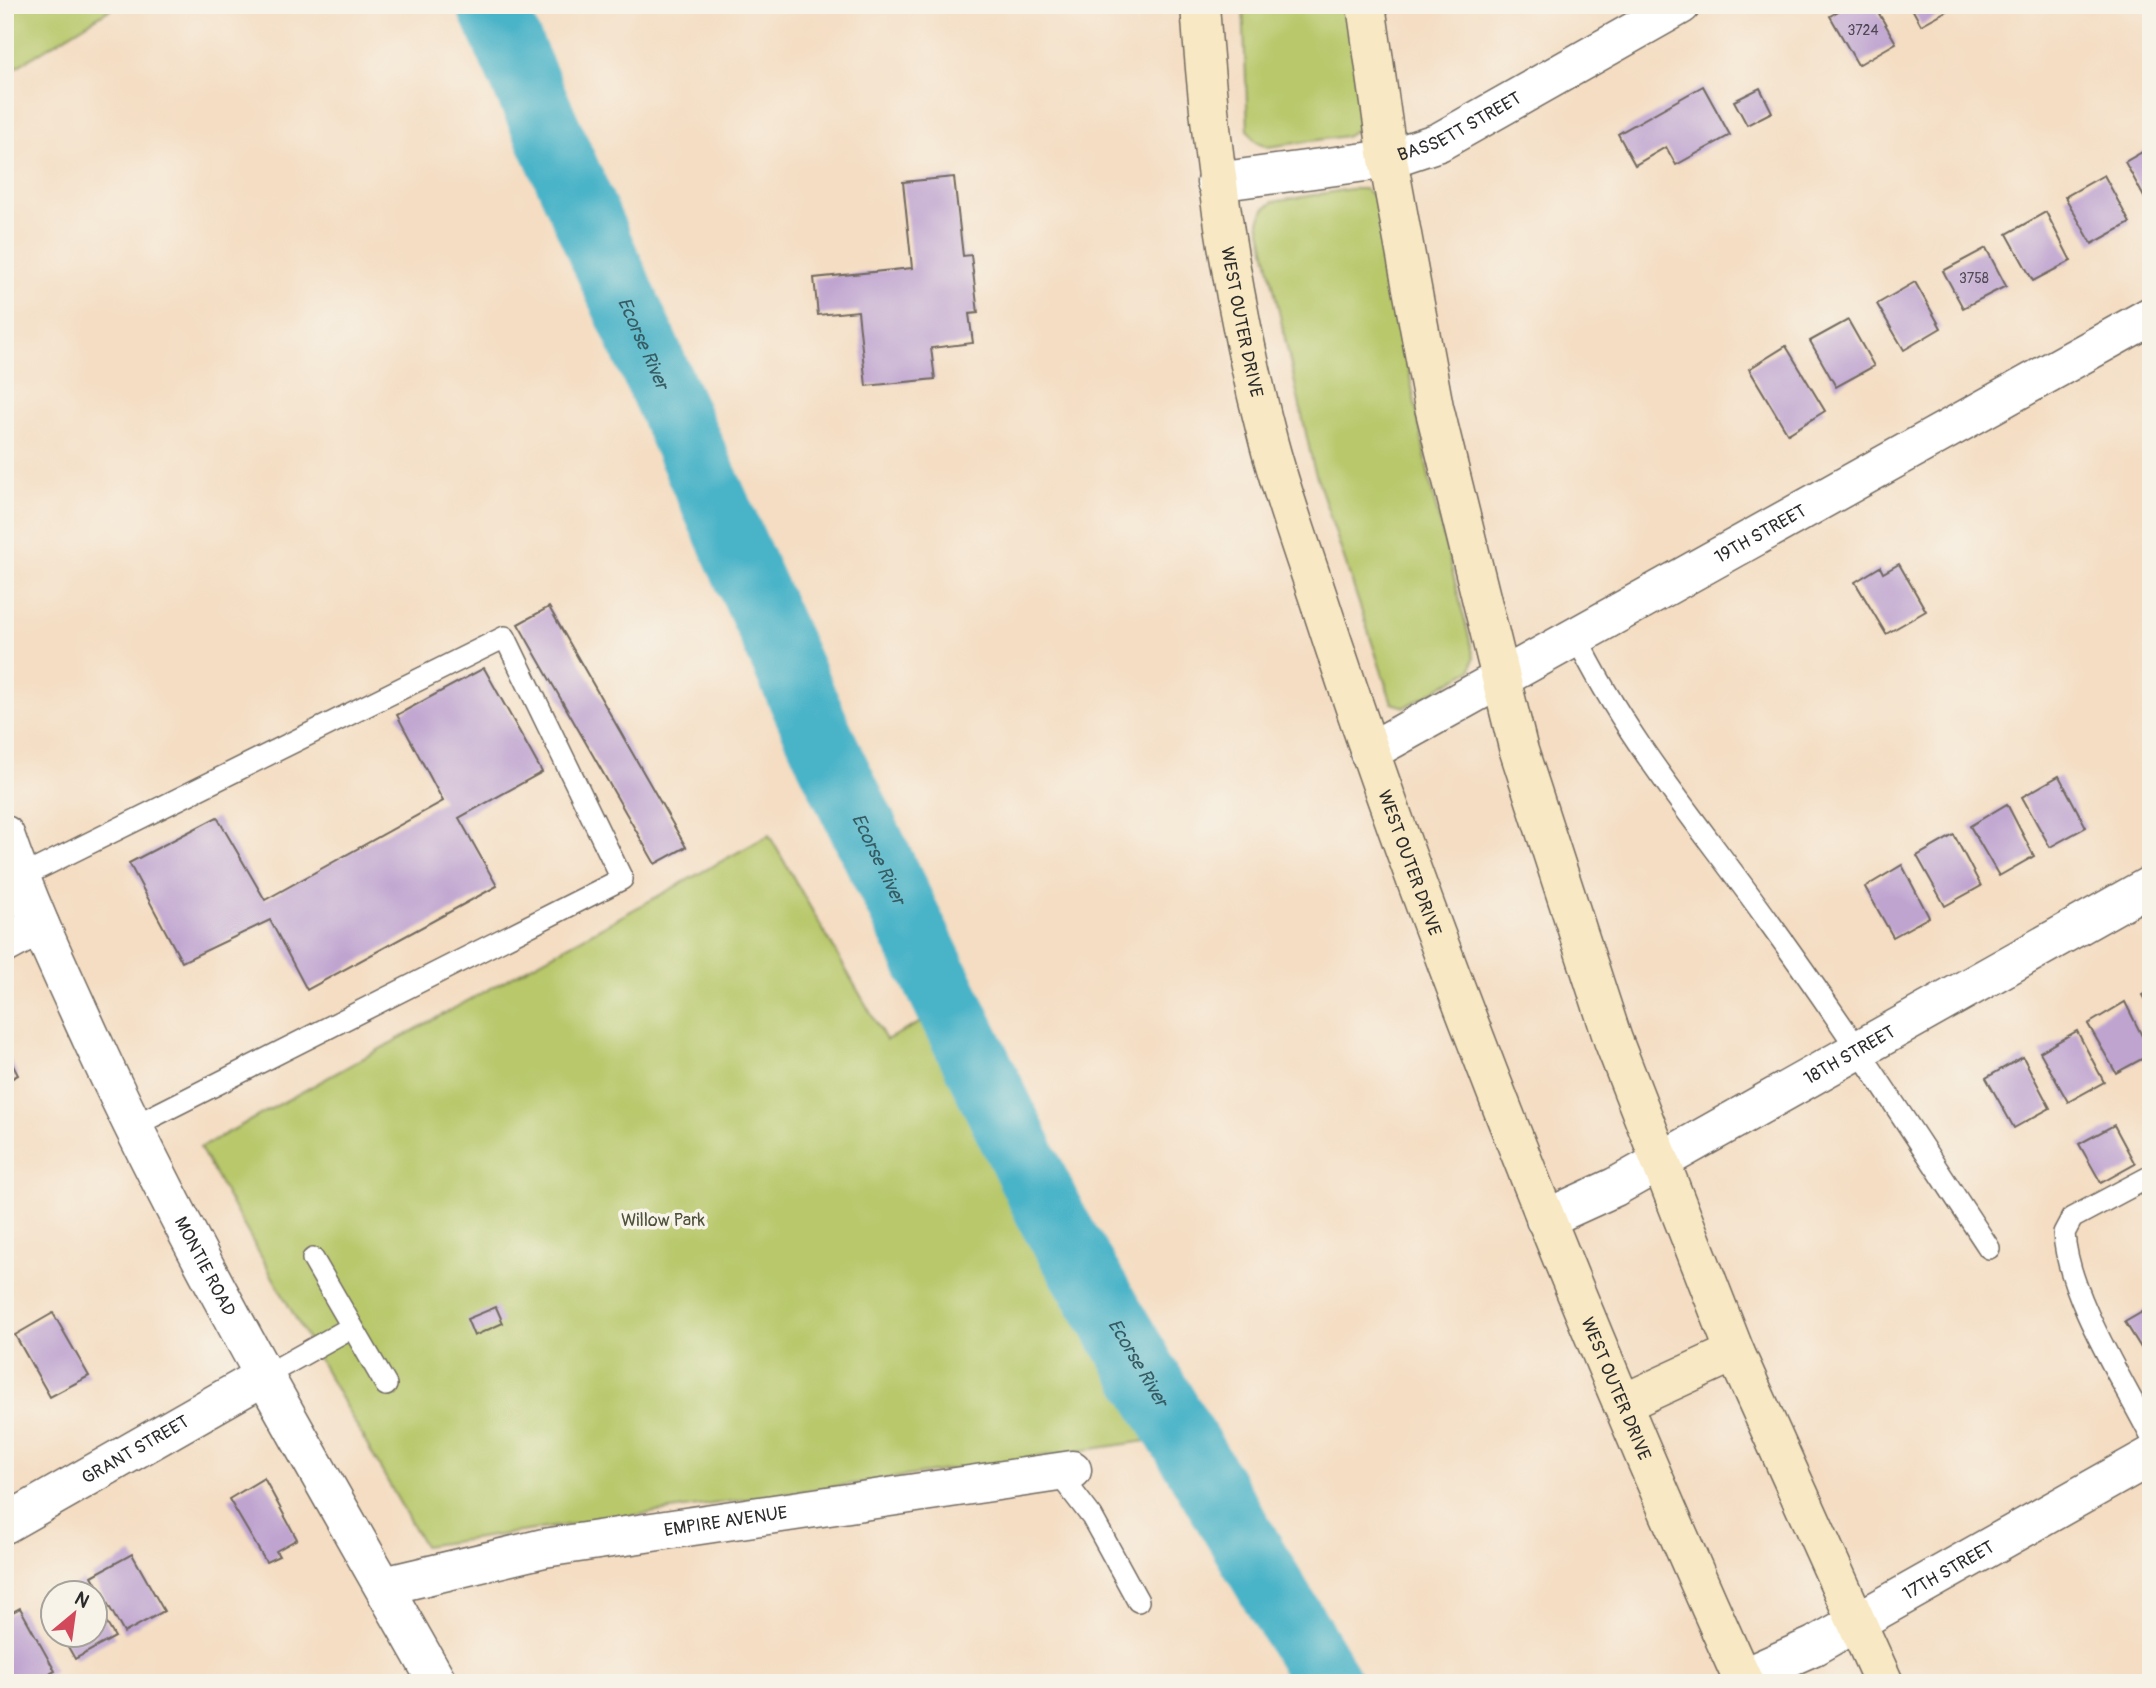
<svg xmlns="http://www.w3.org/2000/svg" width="2156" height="1688" font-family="Pangolin,sans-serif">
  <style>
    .green { fill: #b8c86a; stroke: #727a4a; stroke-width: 2 }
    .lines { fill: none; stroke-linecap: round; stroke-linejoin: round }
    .river { stroke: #49b3c8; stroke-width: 68 }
    .building { fill: #bfa4d0 }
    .service-casing { stroke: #716960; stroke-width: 24 }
    .minor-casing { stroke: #716960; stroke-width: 41 }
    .tertiary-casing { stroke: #716960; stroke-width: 41 }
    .secondary-casing { stroke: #716960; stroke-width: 41 }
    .service { stroke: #fff; stroke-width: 21 }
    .minor { stroke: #fff; stroke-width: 38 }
    .tertiary { stroke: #fff; stroke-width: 38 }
    .secondary { stroke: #f8e8c3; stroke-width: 38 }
    .labels { text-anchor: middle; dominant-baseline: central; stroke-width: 7; stroke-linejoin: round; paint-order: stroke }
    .number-label { font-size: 14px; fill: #504954 }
    .street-label { font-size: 18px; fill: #2b2b2b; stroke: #f7f3e8 }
    .park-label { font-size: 18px; fill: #4e523b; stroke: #f7f3e8 }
    .water-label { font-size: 19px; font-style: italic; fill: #365b62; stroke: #f7f3e8 }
  </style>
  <rect width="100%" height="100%" fill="#f7f3e8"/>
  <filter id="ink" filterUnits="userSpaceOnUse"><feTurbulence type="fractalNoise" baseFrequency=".0143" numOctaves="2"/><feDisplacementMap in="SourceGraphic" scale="14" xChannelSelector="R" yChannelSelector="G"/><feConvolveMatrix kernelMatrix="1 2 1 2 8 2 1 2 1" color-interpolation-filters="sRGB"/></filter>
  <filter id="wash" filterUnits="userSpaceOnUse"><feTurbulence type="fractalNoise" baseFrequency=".00686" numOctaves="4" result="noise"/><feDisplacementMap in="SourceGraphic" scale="28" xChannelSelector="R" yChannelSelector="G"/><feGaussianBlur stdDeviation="1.57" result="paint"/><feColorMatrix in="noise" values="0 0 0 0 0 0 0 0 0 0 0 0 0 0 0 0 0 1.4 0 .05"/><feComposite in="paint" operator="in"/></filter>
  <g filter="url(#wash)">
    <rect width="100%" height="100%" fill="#f4ddc2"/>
    <g class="green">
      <polygon points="5,5 117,5 5,74"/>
      <polygon points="1243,5 1351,5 1363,117 1358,128 1346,136 1268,147 1255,141 1248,130"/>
      <polygon points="1350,189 1365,189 1376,198 1431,487 1474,657 1471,670 1405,707 1392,703 1313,465 1259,221 1264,209 1273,202"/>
      <polygon points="769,835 886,1040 943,1011 1174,1437 424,1546 200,1148"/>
    </g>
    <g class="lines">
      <path class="river" id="s1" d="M491 5 826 751 1053 1220 1328 1683"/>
    </g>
    <g id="blocks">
      <g class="building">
        <polygon points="1849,5 1874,5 1896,43 1858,65 1830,16"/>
        <polygon points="1910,5 1957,5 1921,25"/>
        <polygon points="1703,86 1730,135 1676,165 1666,147 1635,165 1618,134"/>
        <polygon points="1760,88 1772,112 1747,125 1734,101"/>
        <polygon points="2151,147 2151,210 2125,162"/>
        <polygon points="2104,175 2130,223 2092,244 2065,197"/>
        <polygon points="954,177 963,256 971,255 978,313 969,314 973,343 931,348 935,379 866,386 858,311 818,315 814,278 912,268 903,182"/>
        <polygon points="2046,212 2071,261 2033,281 2007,234"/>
        <polygon points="1986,248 2006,286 1963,308 1943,271"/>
        <polygon points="1915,282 1941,328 1904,350 1877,304"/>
        <polygon points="1848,320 1874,366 1836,387 1810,341"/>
        <polygon points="1786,346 1825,411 1788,434 1749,369"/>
        <polygon points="1899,564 1926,611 1886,634 1855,582 1880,567 1883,573"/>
        <polygon points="549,607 686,847 655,864 518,624"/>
        <polygon points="484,668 542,772 459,818 497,886 307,990 270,920 182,962 129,863 217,817 265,900 443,801 397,715"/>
        <polygon points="2059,776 2086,827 2050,847 2022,797"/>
        <polygon points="2007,804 2034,856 1999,876 1970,826"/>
        <polygon points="1954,835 1981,886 1945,906 1917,856"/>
        <polygon points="1902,865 1929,917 1893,937 1865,887"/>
        <polygon points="2151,990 2151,1009 2143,995"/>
        <polygon points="2125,1002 2151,1054 2116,1073 2088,1024"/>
        <polygon points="2077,1031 2104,1082 2068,1102 2040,1052"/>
        <polygon points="5,1050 18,1075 5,1082"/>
        <polygon points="2023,1057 2050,1108 2014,1128 1986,1078"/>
        <polygon points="2114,1125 2135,1164 2101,1183 2079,1144"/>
        <polygon points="496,1307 503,1323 474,1336 467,1319"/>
        <polygon points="2151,1307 2151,1357 2148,1359 2125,1322"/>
        <polygon points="53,1313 89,1376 50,1397 15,1335"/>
        <polygon points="264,1478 297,1539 276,1551 279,1556 266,1562 229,1499"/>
        <polygon points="132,1554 164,1611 124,1633 92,1576"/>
        <polygon points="83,1580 90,1594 59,1594"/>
        <polygon points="52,1597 52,1619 43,1602"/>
        <polygon points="94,1602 115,1637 75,1659 62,1636 94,1636"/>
        <polygon points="20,1608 55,1671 33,1683 6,1683 5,1616"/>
      </g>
    </g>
  </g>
  <g filter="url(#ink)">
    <use href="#blocks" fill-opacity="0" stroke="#716960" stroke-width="2"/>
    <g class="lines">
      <g class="service-casing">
        <g id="service">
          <path d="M1576 636C1626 740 1702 828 1769 922 1846 1028 1917 1139 1989 1248"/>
          <polyline points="21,877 505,637 622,879 132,1127"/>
          <path d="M2151 1176 2072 1218 2064 1233C2067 1293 2123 1381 2151 1436"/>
          <polyline points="313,1259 386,1385"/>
          <polyline points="266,1375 352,1327"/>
          <polyline points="1059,1474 1092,1517 1138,1601"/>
        </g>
      </g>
      <g class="minor-casing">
        <g id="minor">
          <path id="s2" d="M1369 752 2151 316"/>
          <path id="s3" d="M5 835C29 905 61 972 92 1040 194 1261 318 1471 438 1683"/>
          <polyline points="5,944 40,925"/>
          <path id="s4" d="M1545 1219 1615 1187 2151 885"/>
          <path id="s5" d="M5 1524 266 1375"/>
          <path id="s6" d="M384 1586 544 1548 1072 1470"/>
          <path id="s7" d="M1742 1678 1814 1646 2151 1456"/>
        </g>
      </g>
      <g class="tertiary-casing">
        <g id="tertiary">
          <path id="s8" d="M1216 182 1388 159 1439 142 1681 5"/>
        </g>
      </g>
      <g class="secondary-casing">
        <g id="secondary">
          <path id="s9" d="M1200 5C1210 154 1231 300 1269 444 1283 496 1301 546 1318 597 1352 702 1388 805 1426 908 1523 1170 1629 1428 1744 1683"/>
          <polyline points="1366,5 1388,159 1434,407 1519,751 1613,1040 1735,1352 1884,1683"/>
          <polyline points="1622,1404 1735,1352"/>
        </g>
      </g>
      <use href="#service" class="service"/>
      <use href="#minor" class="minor"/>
      <use href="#tertiary" class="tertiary"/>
      <use href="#secondary" class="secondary"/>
    </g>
  </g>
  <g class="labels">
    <g class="number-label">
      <text x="1863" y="30">3724</text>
      <text x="1974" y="278">3758</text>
    </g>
    <g class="street-label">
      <text stroke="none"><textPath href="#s8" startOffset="252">BASSETT STREET</textPath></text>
      <text stroke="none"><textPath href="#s9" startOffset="320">WEST OUTER DRIVE</textPath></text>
      <text stroke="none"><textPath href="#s2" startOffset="448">19TH STREET</textPath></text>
      <text stroke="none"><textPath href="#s9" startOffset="887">WEST OUTER DRIVE</textPath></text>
      <text stroke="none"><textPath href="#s4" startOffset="346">18TH STREET</textPath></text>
      <text stroke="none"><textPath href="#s3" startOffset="476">MONTIE ROAD</textPath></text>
      <text stroke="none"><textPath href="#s9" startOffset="1452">WEST OUTER DRIVE</textPath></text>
      <text stroke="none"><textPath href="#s5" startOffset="150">GRANT STREET</textPath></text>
      <text stroke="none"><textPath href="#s6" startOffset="348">EMPIRE AVENUE</textPath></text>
      <text stroke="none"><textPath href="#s7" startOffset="233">17TH STREET</textPath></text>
    </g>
    <g class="park-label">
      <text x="663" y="1220">Willow Park</text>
    </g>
    <g class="water-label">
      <text stroke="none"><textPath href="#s1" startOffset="371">Ecorse River</textPath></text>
      <text stroke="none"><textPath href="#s1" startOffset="938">Ecorse River</textPath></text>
      <text stroke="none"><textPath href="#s1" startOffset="1505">Ecorse River</textPath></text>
    </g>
  </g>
  <rect width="2156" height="1688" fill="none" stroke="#f7f3e8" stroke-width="28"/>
  <g transform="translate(74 1614) rotate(29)"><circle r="33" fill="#f7f3e8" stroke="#a5a39c" stroke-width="2"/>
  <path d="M0-5L12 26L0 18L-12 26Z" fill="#d1495b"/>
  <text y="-10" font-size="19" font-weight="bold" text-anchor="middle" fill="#2b2b2b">N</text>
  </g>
</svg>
